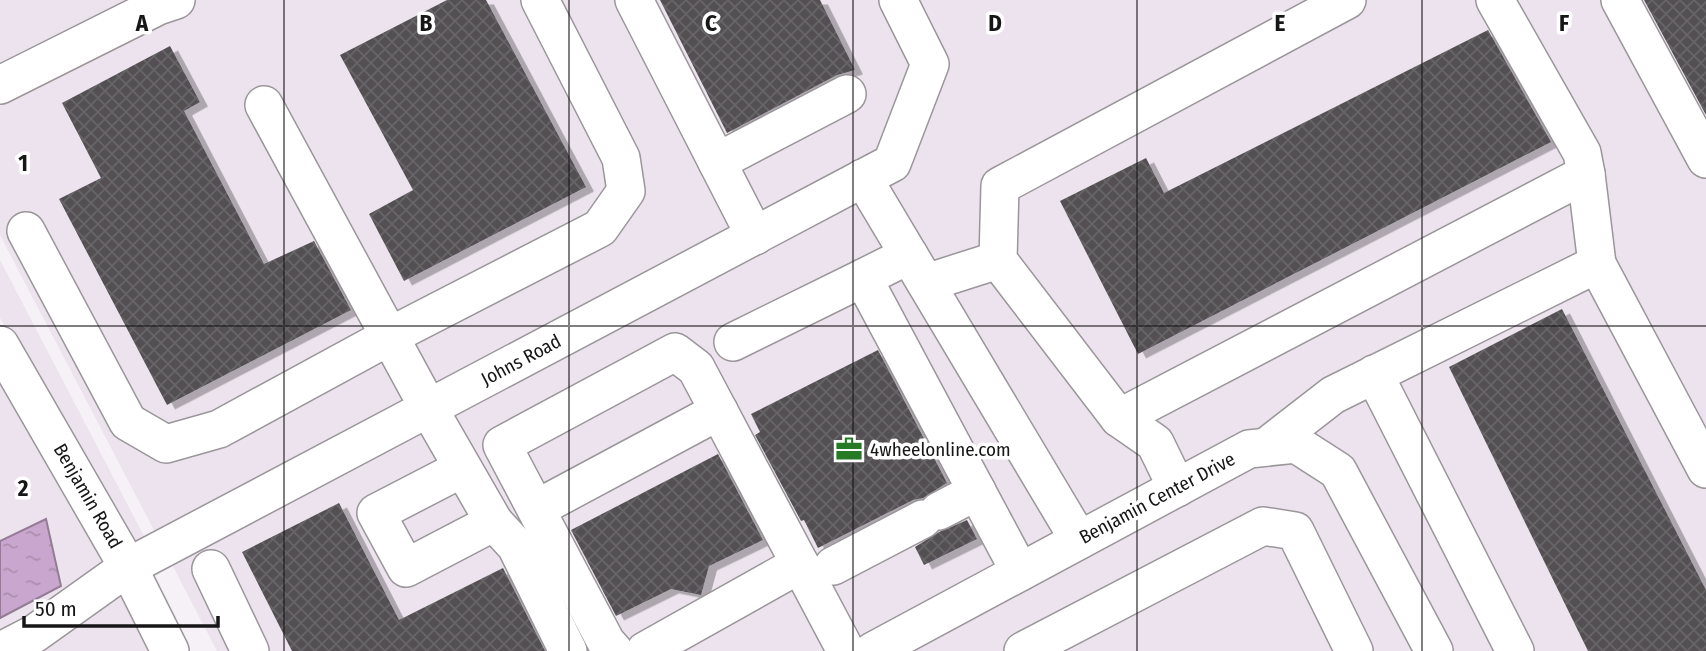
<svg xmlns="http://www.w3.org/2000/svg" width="1706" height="651" font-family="'Fira Sans Condensed',sans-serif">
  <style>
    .built { fill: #ede3ee }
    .water { fill: url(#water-ripples); stroke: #947b96; stroke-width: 2 }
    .building { fill: url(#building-cross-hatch); filter: url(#shadow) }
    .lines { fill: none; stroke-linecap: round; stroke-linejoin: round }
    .minor-casing { stroke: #9a969a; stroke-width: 40 }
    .minor { stroke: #fff; stroke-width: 37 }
    .grid { fill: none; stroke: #171617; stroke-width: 2; stroke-opacity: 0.55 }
    .labels { text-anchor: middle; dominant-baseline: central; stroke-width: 7; stroke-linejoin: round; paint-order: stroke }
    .street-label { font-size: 19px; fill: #171617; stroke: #fff }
    .poi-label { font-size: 19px; fill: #171617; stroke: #fff; text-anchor: start }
    .grid-label { font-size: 23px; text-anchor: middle; font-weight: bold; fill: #171617; stroke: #fff; stroke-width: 7; stroke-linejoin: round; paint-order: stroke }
  </style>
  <defs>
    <pattern id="water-ripples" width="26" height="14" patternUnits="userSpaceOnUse" patternTransform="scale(1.75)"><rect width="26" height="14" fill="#c9a6cd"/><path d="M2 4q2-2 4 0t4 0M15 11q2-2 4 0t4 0" fill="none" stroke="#ac8eaf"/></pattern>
    <pattern id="building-cross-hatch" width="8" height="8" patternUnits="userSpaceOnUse" patternTransform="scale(1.75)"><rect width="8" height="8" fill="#535053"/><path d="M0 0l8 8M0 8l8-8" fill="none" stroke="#676567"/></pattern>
    <filter id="shadow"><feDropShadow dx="8" dy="4.5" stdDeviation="0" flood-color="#0004"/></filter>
  </defs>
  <rect width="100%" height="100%" fill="#f5f1f6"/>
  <g class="built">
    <polygon points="0,0 1706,0 1706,651 217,651 0,235"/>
    <polygon points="0,260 146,540 132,548 0,318"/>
    <polygon points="0,371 110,562 26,621 0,634 0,618 61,586 46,520 0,541"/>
    <polygon points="124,588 155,651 33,651"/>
  </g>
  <polygon class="water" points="46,519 61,586 0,618 0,541"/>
  <g class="building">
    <polygon points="447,0 486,0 586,187 404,281 369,214 413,190 340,55"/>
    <polygon points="660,0 820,0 855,70 837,75 727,133"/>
    <polygon points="1644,0 1706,0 1706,115"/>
    <polygon points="1488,30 1551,142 1138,354 1060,201 1146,158 1164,193"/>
    <polygon points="170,46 200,102 184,111 264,264 314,241 351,310 167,405 59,199 101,178 62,103"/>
    <polygon points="1562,309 1706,590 1706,651 1588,651 1449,367"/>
    <polygon points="878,350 947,483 923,498 913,500 818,548 804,520 801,521 755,435 760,432 751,414"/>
    <polygon points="718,454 763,540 709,566 701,595 671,589 616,616 571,530"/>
    <polygon points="339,503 399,620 503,568 545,651 292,651 242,552"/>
    <polygon points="967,520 977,539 924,565 915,547 939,532"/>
  </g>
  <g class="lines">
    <g class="minor-casing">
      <g id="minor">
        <polyline points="634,0 755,236"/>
        <polyline points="1347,0 1000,186 998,260 1119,418 1586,174 1582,153 1495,0"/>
        <polyline points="1620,0 1706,159"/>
        <polyline points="0,85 158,6 176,0"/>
        <polyline points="264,105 429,409 494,522 406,568 376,513 463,468"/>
        <polyline points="717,162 847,94"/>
        <polyline points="863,178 1079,540"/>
        <polyline points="26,231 128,422 166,444 219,429 390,336 600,228 626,191 621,158 540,0"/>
        <polyline points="909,255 863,278 1020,572"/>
        <polyline points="1597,264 1706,469"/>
        <polyline points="926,283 998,260"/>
        <polyline points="733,342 863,278"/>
        <polyline points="0,345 128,567 170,651"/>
        <polyline points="1374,374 1515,651"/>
        <polyline points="1119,418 1155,443 1177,488"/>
        <polyline points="1266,447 1333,395 1597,264 1586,174"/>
        <polyline points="536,509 719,411"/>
        <polyline points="939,511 977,491"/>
        <polyline points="494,522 516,546 568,651"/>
        <polyline points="833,566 923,519"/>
        <polyline points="211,569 250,651"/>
        <polyline points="1,651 34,634 128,567 892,163 930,64 898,0"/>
        <polyline points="614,651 606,642 502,445 675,352 696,368 846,651"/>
        <polyline points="645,651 800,564"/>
        <polyline points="873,651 1249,449 1296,444 1338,471 1434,651"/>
        <polyline points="1023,651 1263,526 1295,531 1354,651"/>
      </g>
    </g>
    <use href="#minor" class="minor"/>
  </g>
  <path class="grid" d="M284 0V651M569 0V651M853 0V651M1137 0V651M1422 0V651M0 326H1706"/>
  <defs>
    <g id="office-bare" transform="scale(2.1)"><path d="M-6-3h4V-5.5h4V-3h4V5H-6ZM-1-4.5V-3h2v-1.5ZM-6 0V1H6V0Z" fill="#267a26" stroke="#fff" stroke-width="2.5" paint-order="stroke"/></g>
  </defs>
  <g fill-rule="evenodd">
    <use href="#office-bare" x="849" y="449"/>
  </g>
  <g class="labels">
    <g class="street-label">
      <text transform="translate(521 360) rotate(-28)">Johns Road</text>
      <text transform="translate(88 496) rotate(60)">Benjamin Road</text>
      <text transform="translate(1157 498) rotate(-28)">Benjamin Center Drive</text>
    </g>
    <g class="poi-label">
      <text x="870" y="449">4wheelonline.com</text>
    </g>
  </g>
  <g class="grid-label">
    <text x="142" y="31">A</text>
    <text x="426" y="31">B</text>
    <text x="711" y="31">C</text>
    <text x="995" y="31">D</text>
    <text x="1280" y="31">E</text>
    <text x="1564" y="31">F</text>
    <text x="23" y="171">1</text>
    <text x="23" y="496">2</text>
  </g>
  <path d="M24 616v10h194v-10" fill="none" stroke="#171617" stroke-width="3.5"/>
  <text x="35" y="616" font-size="21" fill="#171617" stroke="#ffffff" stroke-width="5" paint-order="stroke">50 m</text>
</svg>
